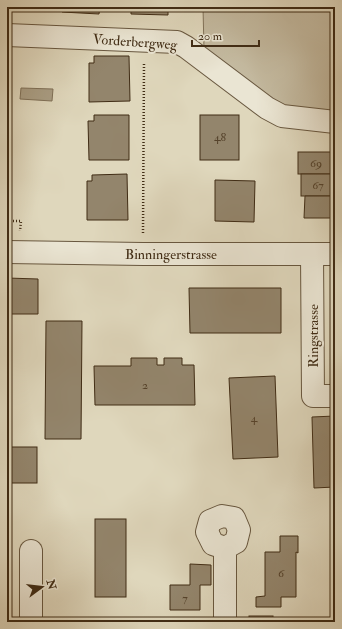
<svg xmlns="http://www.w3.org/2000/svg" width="342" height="629" font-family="'IM FELL Double Pica',serif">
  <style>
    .green { fill: #c4baa0; stroke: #82735a }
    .water { fill: #a99d83; stroke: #7f7057 }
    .building { fill: #93856c; stroke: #402c15 }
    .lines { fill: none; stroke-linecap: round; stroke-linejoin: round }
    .minor-casing { stroke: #68573f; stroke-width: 24 }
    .path { stroke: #402c15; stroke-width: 2.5; stroke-dasharray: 1 2; stroke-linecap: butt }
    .minor { stroke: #eae5d3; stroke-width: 22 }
    .labels { text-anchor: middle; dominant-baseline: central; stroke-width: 4; stroke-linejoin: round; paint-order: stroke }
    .number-label { font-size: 12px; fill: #55422b }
    .street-label { font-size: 14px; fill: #402c15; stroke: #eae5d3 }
  </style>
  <rect width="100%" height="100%" fill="#dfd7bc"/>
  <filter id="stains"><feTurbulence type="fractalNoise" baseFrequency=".005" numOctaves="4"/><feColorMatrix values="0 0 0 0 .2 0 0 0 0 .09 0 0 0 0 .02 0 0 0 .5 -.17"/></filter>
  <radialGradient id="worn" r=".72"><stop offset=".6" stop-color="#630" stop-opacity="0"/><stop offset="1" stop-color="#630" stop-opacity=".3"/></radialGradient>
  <polygon class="green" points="203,7 335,7 335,116 277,105 204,50"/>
  <polygon class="water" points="21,88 53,89 52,101 20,99"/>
  <g class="building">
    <polygon points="62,7 100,7 99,14 62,12"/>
    <polygon points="131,7 168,7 168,15 131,14"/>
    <polygon points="94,56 129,56 130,101 89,102 89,63 94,63"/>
    <polygon points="94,115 129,115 129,160 89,160 88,121 94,121"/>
    <rect x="200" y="115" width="39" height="45"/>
    <rect x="298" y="152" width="37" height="22"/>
    <polygon points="127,174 128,220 87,220 87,181 92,181 92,175"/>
    <rect x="301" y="174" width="34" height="22"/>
    <polygon points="215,180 255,181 254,222 215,221"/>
    <polygon points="305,196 335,196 335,218 304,218"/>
    <polygon points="7,278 38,279 38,314 7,314"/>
    <polygon points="189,288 281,288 281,333 190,333"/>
    <polygon points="46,321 82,321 81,439 45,439"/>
    <polygon points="131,358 157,358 157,365 164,365 164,358 182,358 182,365 194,365 195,405 95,405 94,366 131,366"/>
    <polygon points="275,376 278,457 233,459 229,378"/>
    <polygon points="335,416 335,487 314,488 312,417"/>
    <rect x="7" y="447" width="30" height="36"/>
    <rect x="95" y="519" width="31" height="78"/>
    <polygon points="280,536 298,536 298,553 296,552 296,597 281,597 281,607 256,607 256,597 265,596 265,552 280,552"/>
    <polygon points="190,564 211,565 211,585 200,585 200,610 170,610 170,585 190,585"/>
    <rect x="249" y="616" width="24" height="6"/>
    <rect x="93" y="621" width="33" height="1"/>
  </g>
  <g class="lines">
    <g class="minor-casing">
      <g id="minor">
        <polyline points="7,35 177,42 186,47 267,108 282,116 335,122"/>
        <polyline points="7,252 143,254 335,254"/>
        <polyline points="312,254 313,396 335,396"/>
        <polygon points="222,516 234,518 239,530 236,542 225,548 213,544 207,532 210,521"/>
        <polyline points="31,551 31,622"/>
        <polyline points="225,622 225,548"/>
      </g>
    </g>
    <g class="path">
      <polyline points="7,127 10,57"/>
      <polyline points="7,221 21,221 20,231"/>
      <polyline points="143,233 144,62"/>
    </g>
    <use href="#minor" class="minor"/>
  </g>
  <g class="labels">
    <g class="number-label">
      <text x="220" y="137">48</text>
      <text x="316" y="163">69</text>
      <text x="318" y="185">67</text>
      <text x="145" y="385">2</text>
      <text x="254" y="418">4</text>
      <text x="281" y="573">6</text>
      <text x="185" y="598">7</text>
    </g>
    <g class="street-label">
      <text transform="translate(135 42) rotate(4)">Vorderbergweg</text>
      <text x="171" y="254">Binningerstrasse</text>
      <text transform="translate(313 336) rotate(-90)">Ringstrasse</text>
    </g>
  </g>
  <rect width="342" height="629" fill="none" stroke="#dfd7bc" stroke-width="24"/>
  <rect x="8" y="8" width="326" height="613" fill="none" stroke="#402c15" stroke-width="2"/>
  <rect x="12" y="12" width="318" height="605" fill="none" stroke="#402c15"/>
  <g transform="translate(42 587) rotate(75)" stroke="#eae5d3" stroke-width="3" paint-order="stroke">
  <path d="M0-3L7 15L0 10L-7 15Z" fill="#402c15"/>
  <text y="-6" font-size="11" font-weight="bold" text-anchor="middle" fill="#402c15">N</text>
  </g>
  <path d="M192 40v6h67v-6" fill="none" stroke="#402c15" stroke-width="2"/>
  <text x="198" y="40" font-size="12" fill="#402c15" stroke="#eae5d3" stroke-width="3" paint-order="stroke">20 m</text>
  <rect width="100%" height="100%" filter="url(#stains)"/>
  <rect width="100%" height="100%" fill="url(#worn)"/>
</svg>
